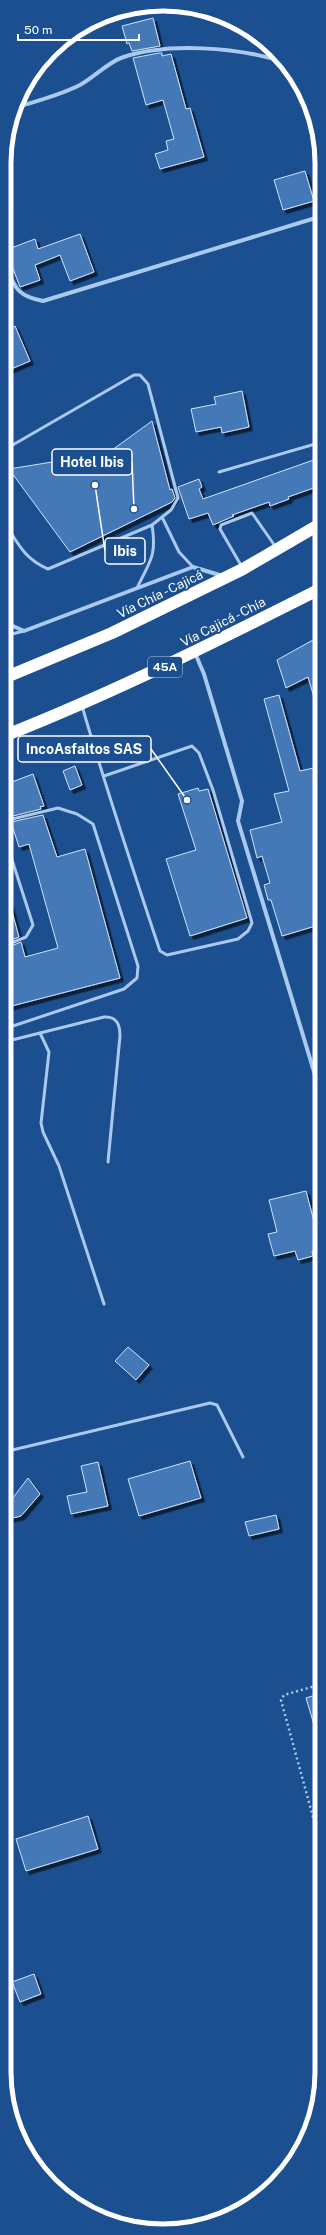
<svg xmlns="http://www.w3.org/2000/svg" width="326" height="2235" font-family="'Public Sans',sans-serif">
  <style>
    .building { fill: #4478b7; stroke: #cfe3fa; filter: url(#shadow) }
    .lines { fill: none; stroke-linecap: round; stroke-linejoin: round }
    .path { stroke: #a9c9ee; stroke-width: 2.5; stroke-dasharray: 2 3; stroke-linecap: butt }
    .lane { stroke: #a9c9ee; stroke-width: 3 }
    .street { stroke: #a9c9ee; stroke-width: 4 }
    .highway { stroke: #fff; stroke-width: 12 }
    .labels { text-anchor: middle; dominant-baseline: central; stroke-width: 4; stroke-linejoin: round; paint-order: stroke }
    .shield { fill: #1b4f8f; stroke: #bbcadd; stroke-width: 1 }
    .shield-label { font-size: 12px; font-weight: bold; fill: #fff }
    .street-label { font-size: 13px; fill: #fff; stroke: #1b4f8f }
    .rim { fill: none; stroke: #fff; stroke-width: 5 }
    .leader { fill: none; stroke: #fff; stroke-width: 1.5 }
    .callout-dot { fill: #fff; stroke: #1b4f8f; stroke-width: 1.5 }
    .callout { fill: #1b4f8f; stroke: #fff; stroke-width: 1.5 }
    .callout-label { font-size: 14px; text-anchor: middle; font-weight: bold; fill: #fff }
  </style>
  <defs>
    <filter id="shadow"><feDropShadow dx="3.5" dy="3.5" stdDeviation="0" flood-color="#0009"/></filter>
  </defs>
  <rect width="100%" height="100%" fill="#1b4f8f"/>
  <g class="building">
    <polygon points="153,18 160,46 132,51 129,43 127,44 122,26"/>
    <polygon points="159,53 162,53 162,56 171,54 186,109 190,108 204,157 160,169 155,154 168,150 166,141 174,139 163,100 146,105 133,58"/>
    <polygon points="305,171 314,201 283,210 274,180"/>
    <polygon points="80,234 94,272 70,281 60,255 35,265 40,280 20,287 6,250 35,239 38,249"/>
    <polygon points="15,326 30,361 4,372 4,331"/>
    <polygon points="242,391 249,427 222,433 221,427 196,432 191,409 216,404 214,397"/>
    <polygon points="152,421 170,490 172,489 175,498 172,502 70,552 9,469 108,453"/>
    <polygon points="322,457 322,485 288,497 289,499 270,506 269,502 232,515 234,516 213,525 208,513 189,519 178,487 199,479 202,487 199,489 203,499"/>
    <polygon points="322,635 322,711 318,711 308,677 286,688 277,660"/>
    <polygon points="279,695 300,771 322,766 322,828 317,829 322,845 322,924 282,936 271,900 268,900 264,885 270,883 262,856 257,858 250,830 282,822 274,794 289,791 264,699"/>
    <polygon points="75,766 82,785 70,790 63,771"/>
    <polygon points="33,774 44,806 40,807 41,809 9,817 4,803 4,785"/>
    <polygon points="198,788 199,791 208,789 247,918 190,936 166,859 196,850 178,794"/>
    <polygon points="43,815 57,857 85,849 120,978 4,1008 4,949 21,942 25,957 58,948 29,844 19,847 11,822"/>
    <polygon points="4,897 8,897 19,937 4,943"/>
    <polygon points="306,1191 321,1248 312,1251 313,1256 298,1260 295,1251 274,1256 268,1234 277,1232 269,1200"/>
    <polygon points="128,1347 149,1365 136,1380 115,1361"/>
    <polygon points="190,1461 201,1498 139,1516 128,1479"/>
    <polygon points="98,1462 108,1506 71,1514 67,1496 87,1492 81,1466"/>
    <polygon points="28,1478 40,1494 21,1516 4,1520 4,1501 12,1499"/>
    <polygon points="276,1515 279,1529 249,1536 245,1522"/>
    <polygon points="322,1693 322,1738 318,1738 306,1698"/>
    <polygon points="88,1816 98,1849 26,1871 16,1839"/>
    <polygon points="34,1974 41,1994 20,2002 12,1982"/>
  </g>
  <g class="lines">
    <polyline class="path" points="322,1684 284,1695 281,1700 322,1850"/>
    <g class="lane">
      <polyline points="219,472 322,442"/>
      <polyline points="163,519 179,552 193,567"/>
      <path d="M4 522C18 543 24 559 48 569L152 525 171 510 178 498 148 384 140 375H134L4 450"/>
      <polyline points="242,567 220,529 221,525 252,513 275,546"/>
      <path d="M137 588C150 561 157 556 152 525"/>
      <polyline points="4,636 24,631"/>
      <path d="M82 706C106 788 133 870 160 951L167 955 238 939 248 931 252 923 213 790 199 753 192 746 104 776"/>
      <polyline points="4,946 26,937 33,925 4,835"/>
      <polyline points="4,1029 124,989 137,978 138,966 93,824 77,814 58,808 4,821"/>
      <polyline points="40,1033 49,1052 41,1123 43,1132 59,1166 104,1304"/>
      <path d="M4 1042 104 1017C117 1016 120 1025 120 1036L108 1162"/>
      <polyline points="4,1452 210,1403 217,1405 243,1457"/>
    </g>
    <g class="street">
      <path d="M17 107C38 101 60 95 80 85 93 78 109 62 121 58 166 42 238 47 284 62"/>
      <path d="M4 263C15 287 16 296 43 301L322 216"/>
      <polyline points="4,622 24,631 193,567 223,576"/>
      <polyline points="195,653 204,674 242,801 238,821 322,1098"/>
      <polyline points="312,1066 322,1064"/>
    </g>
    <g class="highway">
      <polyline points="4,678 112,633 243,569 322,523"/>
      <path d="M4 736C113 693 217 641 322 588"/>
    </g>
  </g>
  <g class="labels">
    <rect class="shield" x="148" y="657" width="34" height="20" rx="3"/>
    <g class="shield-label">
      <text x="165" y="667">45A</text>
    </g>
    <g class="street-label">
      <text transform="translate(160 594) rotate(-26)">Vía Chía - Cajicá</text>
      <text transform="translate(223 622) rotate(-27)">Vía Cajicá - Chía</text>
    </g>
  </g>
  <path d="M0 0H326V2235H0ZM163 11H163A152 152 0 0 1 315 163V2072A152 152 0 0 1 163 2224H163A152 152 0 0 1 11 2072V163A152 152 0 0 1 163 11Z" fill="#1b4f8f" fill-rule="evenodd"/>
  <path class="rim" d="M163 11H163A152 152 0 0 1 315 163V2072A152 152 0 0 1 163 2224H163A152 152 0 0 1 11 2072V163A152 152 0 0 1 163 11Z"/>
  <path class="leader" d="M134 509L132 462M95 485L105 551M187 800L151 749"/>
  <g class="callout-dot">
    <circle cx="134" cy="509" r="4"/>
    <circle cx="95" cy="485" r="4"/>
    <circle cx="187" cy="800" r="4"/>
  </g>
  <g class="callout">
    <rect x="52" y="449" width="80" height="26" rx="4"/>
    <rect x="105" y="538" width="40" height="26" rx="4"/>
    <rect x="18" y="736" width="133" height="26" rx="4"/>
  </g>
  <g class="callout-label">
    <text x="92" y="467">Hotel Ibis</text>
    <text x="125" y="556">Ibis</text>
    <text x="84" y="754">IncoAsfaltos SAS</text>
  </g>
  <path d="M18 34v6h121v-6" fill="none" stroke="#ffffff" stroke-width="2"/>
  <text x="24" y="34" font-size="12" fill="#ffffff" stroke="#1b4f8f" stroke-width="3" paint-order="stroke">50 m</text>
</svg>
